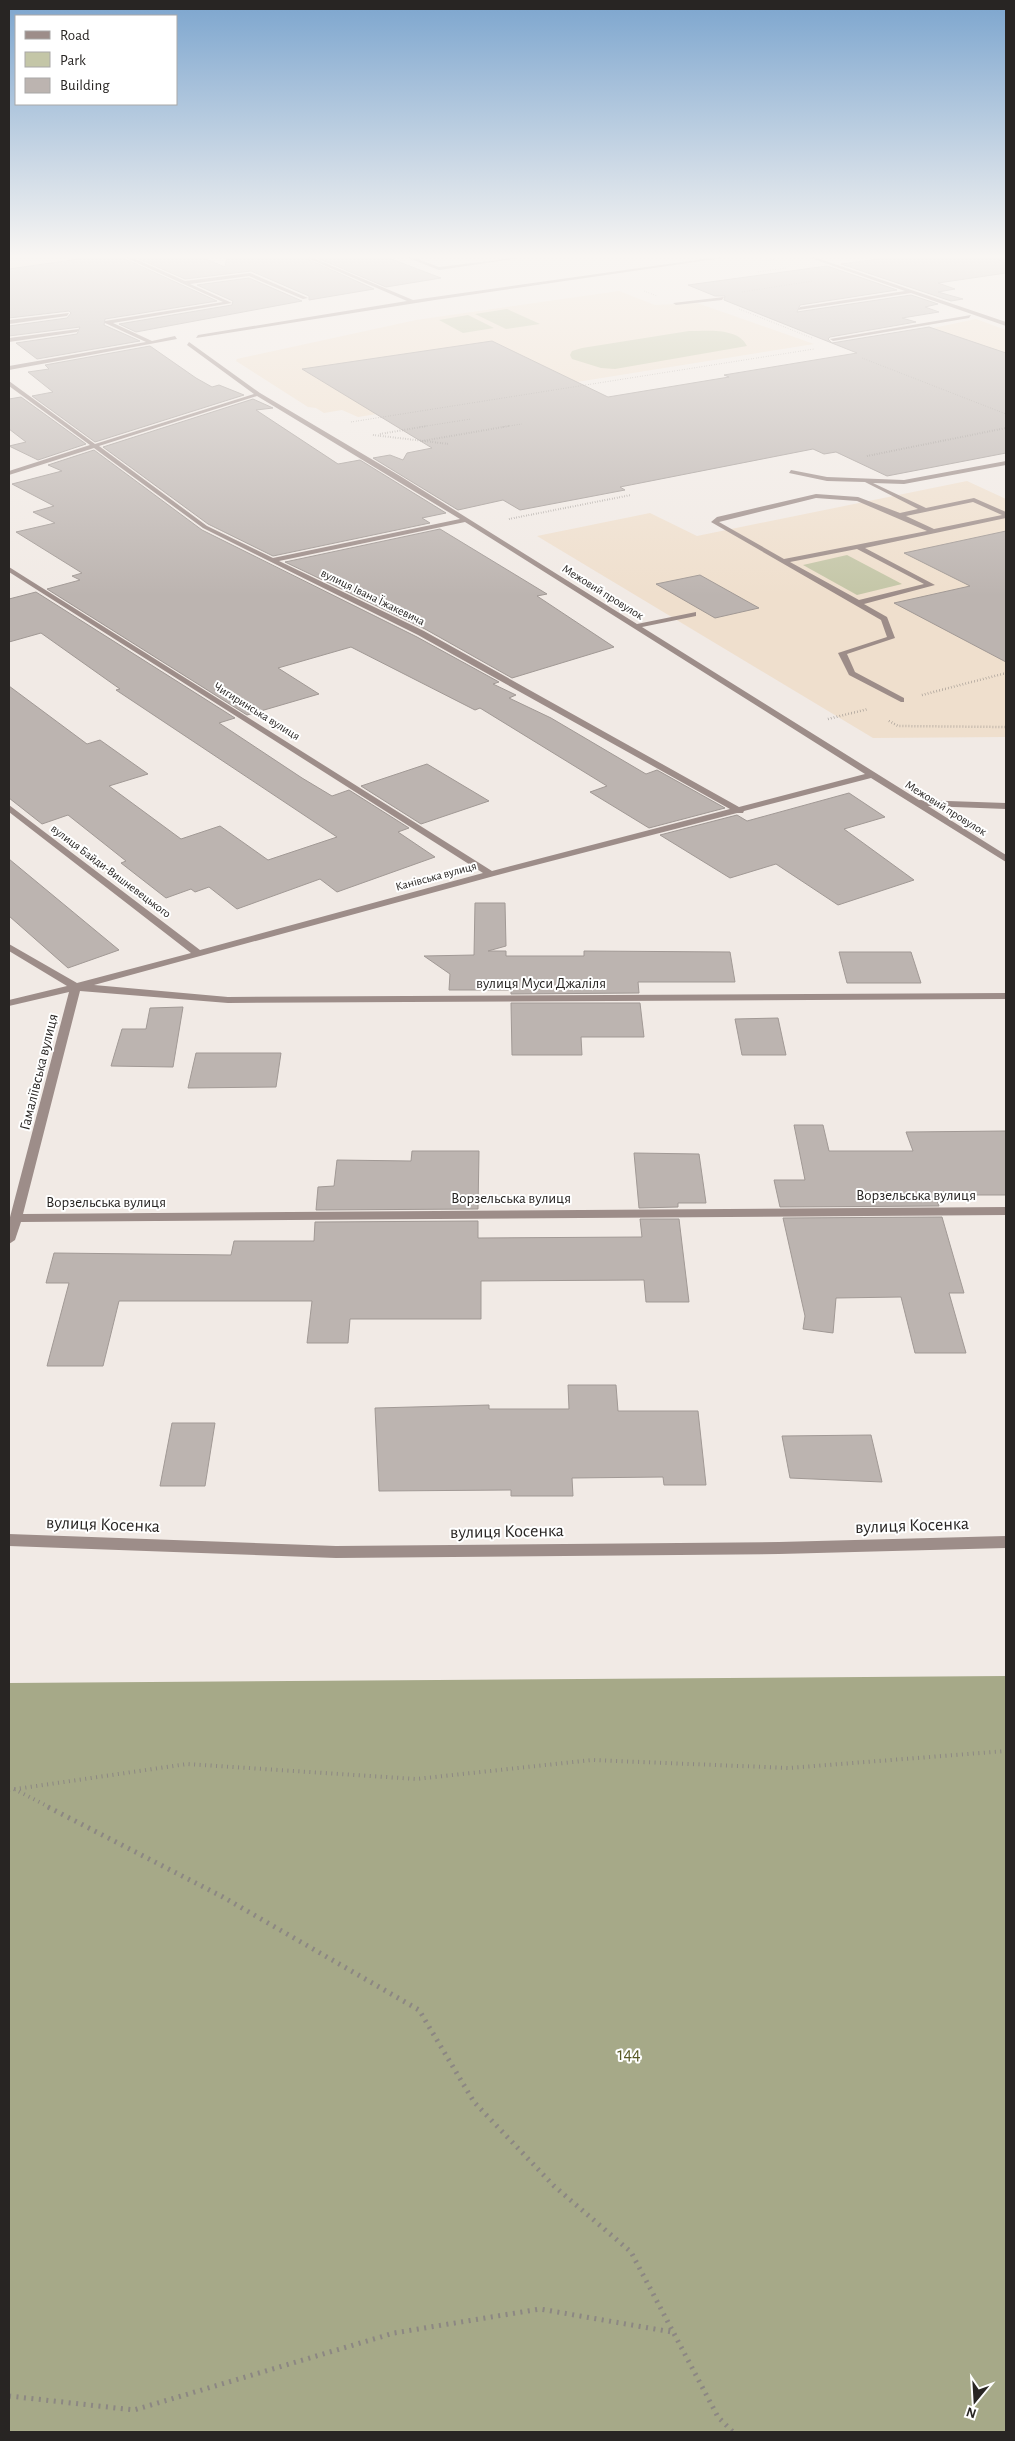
<svg xmlns="http://www.w3.org/2000/svg" width="1015" height="2441" font-family="'Alegreya Sans',sans-serif">
  <style>
    .education { fill: #efdfcd }
    .green { fill: #c4c6a7 }
    .forest { fill: #a6a988 }
    .building { fill: #bcb4b0; stroke: #a19995 }
    .lines { fill: none; stroke-linecap: round; stroke-linejoin: round }
    .path-far4 { stroke: #8c8783; stroke-width: 1; stroke-dasharray: 0.5 2; stroke-linecap: butt }
    .path-far3 { stroke: #8c8783; stroke-width: 2; stroke-dasharray: 0.5 2; stroke-linecap: butt }
    .path-far2 { stroke: #8c8783; stroke-width: 2.5; stroke-dasharray: 0.5 2.5; stroke-linecap: butt }
    .path-far1 { stroke: #8c8783; stroke-width: 4; stroke-dasharray: 1 4.5; stroke-linecap: butt }
    .path { stroke: #8c8783; stroke-width: 5; stroke-dasharray: 2 5.5; stroke-linecap: butt }
    .minor { fill: #9d8d89; fill-rule: evenodd }
    .labels { text-anchor: middle; dominant-baseline: central; stroke-width: 4; stroke-linejoin: round; paint-order: stroke }
    .far-street-label { font-size: 12px; fill: #282523; stroke: #fff }
    .street-label { font-size: 15px; fill: #282523; stroke: #fff }
    .near-street-label { font-size: 18px; fill: #282523; stroke: #fff }
    .near-park-label { font-size: 18px; fill: #585924; stroke: #fff }
  </style>
  <rect width="100%" height="100%" fill="#f1eae5"/>
  <g class="education">
    <polygon points="9,254 89,254 140,278 33,296 9,284"/>
    <polygon points="619,291 655,305 697,303 814,344 358,417 342,410 324,413 316,408 308,407 236,361 237,359 416,320"/>
    <polygon points="976,319 1006,330 1006,407 847,346"/>
    <polygon points="967,481 1006,499 1006,737 873,738 537,536 650,513 697,536"/>
  </g>
  <g class="green">
    <polygon points="507,309 540,324 506,329 475,314"/>
    <polygon points="468,315 494,328 463,333 439,320"/>
    <path d="M689 331C706 331 738 327 747 346L615 369 601 368 572 359 570 355 572 351 582 348Z"/>
    <polygon points="847,555 902,584 857,595 803,565"/>
  </g>
  <polygon class="forest" points="1006,1676 1006,2432 9,2432 9,1683"/>
  <g class="building">
    <polygon points="114,254 217,301 105,319 104,325 140,341 37,359 16,343 77,334 80,327 9,336 9,326 67,318 71,313 69,311 9,318 9,269"/>
    <polygon points="128,254 194,254 225,267 228,254 296,254 374,289 309,300 309,296 251,271 185,279"/>
    <polygon points="308,254 378,254 441,278 386,287"/>
    <polygon points="915,254 1006,254 1006,256 1000,254 995,258 1006,263 1006,273 938,283 955,289 938,292 963,299 951,301 841,264"/>
    <polygon points="827,266 897,290 800,305 797,312 911,295 938,304 925,307 939,312 902,318 916,322 830,337 828,339 832,343 929,327 1006,353 1006,453 887,476 836,452 824,454 813,449 620,487 625,490 520,510 503,500 458,510 373,458 390,455 403,460 407,453 432,448 302,369 492,341 608,397 729,377 724,375 857,353 724,300 725,296 715,296 688,285"/>
    <polygon points="249,278 302,301 136,332 119,324 232,305 233,301 197,285"/>
    <polygon points="150,346 196,378 212,387 219,385 244,395 95,442 32,396 53,392 28,372 49,369 45,365"/>
    <polygon points="21,397 86,444 38,460 9,446 26,442 9,429 9,399"/>
    <polygon points="253,399 273,408 256,410 338,464 360,460 446,513 422,518 430,523 273,556 208,524 103,447"/>
    <polygon points="94,450 202,530 417,637 499,682 493,684 516,695 509,698 551,718 646,774 657,770 725,808 649,828 590,792 607,786 480,708 475,710 351,647 278,668 319,694 247,715 47,589 80,580 72,576 82,573 16,532 55,523 33,512 54,506 12,484 62,471 48,465"/>
    <polygon points="440,529 547,594 537,596 614,647 512,678 425,629 285,562"/>
    <polygon points="1006,531 1006,662 894,603 970,586 904,553"/>
    <polygon points="700,575 759,608 715,618 656,584"/>
    <polygon points="36,592 235,718 219,723 302,778 332,796 349,790 409,828 398,832 435,857 337,892 320,879 237,909 209,887 195,892 191,889 166,898 121,863 126,861 68,815 42,824 9,798 9,686 87,744 100,740 148,774 109,786 181,839 220,826 268,860 337,837 116,690 120,689 41,633 9,642 9,599"/>
    <polygon points="427,764 489,801 421,824 361,786"/>
    <polygon points="849,793 885,817 844,829 914,880 838,905 776,864 730,878 660,835 737,815 747,821"/>
    <polygon points="9,859 119,950 68,968 9,916"/>
    <polygon points="475,903 505,903 506,946 488,951 506,951 506,956 584,956 584,951 730,952 735,982 638,982 639,993 511,994 511,990 449,990 450,974 424,956 474,955"/>
    <polygon points="839,952 911,952 921,983 847,983"/>
    <polygon points="511,1003 640,1003 644,1037 581,1037 582,1055 512,1055"/>
    <polygon points="183,1007 173,1067 111,1066 122,1029 146,1029 150,1008"/>
    <polygon points="778,1018 786,1055 742,1055 735,1019"/>
    <polygon points="196,1053 281,1053 276,1087 188,1088"/>
    <polygon points="794,1125 823,1125 829,1151 913,1151 906,1132 1006,1131 1006,1195 971,1195 973,1200 937,1201 939,1206 780,1207 774,1180 805,1180"/>
    <polygon points="412,1151 479,1151 478,1209 316,1210 318,1187 334,1186 337,1160 411,1161"/>
    <polygon points="634,1153 699,1154 706,1203 678,1203 678,1207 639,1208"/>
    <polygon points="942,1217 964,1293 949,1293 966,1353 915,1353 901,1297 836,1298 833,1333 803,1329 805,1316 783,1218"/>
    <polygon points="640,1219 679,1219 689,1302 646,1302 644,1280 481,1281 481,1319 350,1319 348,1343 307,1343 312,1301 119,1301 103,1366 47,1366 69,1283 46,1283 54,1253 231,1255 234,1241 314,1241 315,1222 478,1221 478,1238 642,1237"/>
    <polygon points="568,1385 616,1385 618,1411 698,1411 706,1485 664,1485 663,1477 572,1478 573,1496 511,1496 511,1490 379,1491 375,1408 489,1405 489,1409 569,1409"/>
    <polygon points="172,1423 215,1423 205,1486 160,1486"/>
    <polygon points="871,1435 882,1482 790,1478 782,1436"/>
  </g>
  <g class="lines">
    <g class="path-far4">
      <polyline points="766,261 782,258"/>
      <polyline points="758,272 786,268"/>
      <polyline points="644,291 657,296"/>
      <polyline points="742,292 813,281"/>
      <polyline points="739,309 812,338"/>
      <polyline points="862,358 1006,414"/>
      <polyline points="351,422 814,349"/>
      <polyline points="420,427 471,419"/>
      <polyline points="502,427 522,424"/>
    </g>
    <g class="path-far3">
      <polyline points="380,434 427,426"/>
      <polyline points="373,435 449,444"/>
      <polyline points="422,441 509,426"/>
      <polyline points="867,456 1006,428"/>
      <polyline points="509,519 631,495"/>
    </g>
    <g class="path-far2">
      <polyline points="922,695 1006,673"/>
      <polyline points="828,719 868,709"/>
      <polyline points="889,721 898,726 1006,727"/>
    </g>
    <g class="path-far1">
      <polyline points="14,1789 51,1808"/>
      <polyline points="9,1790 187,1764 416,1779 592,1760 789,1768 1006,1751"/>
    </g>
    <g class="path">
      <polyline points="48,1807 223,1897 419,2010 474,2102 554,2186 631,2252 718,2417 733,2432"/>
      <polyline points="9,2396 134,2410 394,2333 540,2309 672,2332"/>
    </g>
    <g class="minor">
      <polygon points="118,254 124,254 185,281 250,273 308,298 303,299 249,276 190,284 232,303 113,323 152,341 175,336 177,339 9,370 9,366 146,342 105,323 105,321 223,302"/>
      <polygon points="298,254 304,254 413,300 739,254 750,254 435,300 196,338 198,335 407,301"/>
      <polygon points="398,254 404,254 439,267 547,254 439,270"/>
      <polygon points="799,254 805,254 1006,322 1006,326 911,293 798,310 800,307 905,291"/>
      <polygon points="999,256 1006,258 1006,261 997,258"/>
      <polygon points="724,297 722,300 676,305 673,303"/>
      <polygon points="69,313 67,316 9,324 9,320"/>
      <polygon points="971,315 969,318 833,341 830,339"/>
      <polygon points="79,329 77,332 9,342 9,338"/>
      <path d="M189 342 260 393 400 476 637 624 696 612V616L642 627 919 800 1006 803V809L928 806 1006 855V862L871 778 744 811 743 813H737L494 876 94 985 228 997 1006 993V999L228 1003 80 991 23 1214 1006 1207V1215L21 1222 15 1240 9 1244V1221L69 992 9 1006V1000L67 986 9 951V944L77 983 191 953 9 812V805L200 950 483 873 9 572V567L492 871 730 809 418 635 203 528 94 448 9 475V471L90 445 9 386V381L95 444 254 394 187 345ZM257 396 460 519 273 558 207 526 99 446ZM465 522 865 774 739 807 424 631 279 561Z"/>
      <path d="M1006 461V465L904 484 873 483 926 508 974 498 1006 512V518L865 548 935 585 864 604 887 617 895 638 847 654 855 672 904 698V702H901L849 675 838 653 887 637 881 620 711 522 717 517 816 494 858 497 900 513 918 509 865 482 827 481 789 473 791 470 827 477 904 480ZM816 498 857 501 927 531 784 559 719 522ZM973 502 1002 515 934 529 906 516ZM857 549 924 584 859 600 790 562Z"/>
      <polygon points="9,1534 336,1546 779,1542 1006,1536 1006,1548 779,1554 336,1558 9,1546"/>
    </g>
  </g>
  <linearGradient id="sky" x2="0" y2="1"><stop stop-color="#7ca5ce"/><stop offset="0.43" stop-color="#f9f6f3"/><stop offset="1" stop-color="#f9f6f3" stop-opacity="0"/></linearGradient>
  <rect width="1015" height="596" fill="url(#sky)"/>
  <g class="labels">
    <g class="far-street-label">
      <text transform="translate(603 592) rotate(32)">Межовий провулок</text>
      <text transform="translate(373 597) rotate(26)">вулиця Івана Їжакевича</text>
      <text transform="translate(257 711) rotate(32)">Чигиринська вулиця</text>
      <text transform="translate(946 808) rotate(32)">Межовий провулок</text>
      <text transform="translate(111 871) rotate(37)">вулиця Байди-Вишневецького</text>
      <text transform="translate(436 876) rotate(-15)">Канівська вулиця</text>
    </g>
    <g class="street-label">
      <text x="541" y="983">вулиця Муси Джаліля</text>
      <text transform="translate(39 1072) rotate(-76)">Гамаліївська вулиця</text>
      <text x="916" y="1195">Ворзельська вулиця</text>
      <text x="511" y="1198">Ворзельська вулиця</text>
      <text x="106" y="1202">Ворзельська вулиця</text>
    </g>
    <g class="near-street-label">
      <text transform="translate(103 1525) rotate(2)">вулиця Косенка</text>
      <text transform="translate(912 1526) rotate(-2)">вулиця Косенка</text>
      <text transform="translate(507 1532) rotate(-1)">вулиця Косенка</text>
    </g>
    <g class="near-park-label">
      <text x="629" y="2055">144</text>
    </g>
  </g>
  <rect width="1015" height="2441" fill="none" stroke="#282523" stroke-width="20"/>
  <rect x="15" y="15" width="162" height="90" fill="#ffffff" stroke="#a9a8a7"/>
  <rect x="25" y="31" width="25" height="8" fill="#9d8d89" stroke="#a9a8a7"/>
  <text x="60" y="40" font-size="15" fill="#282523">Road</text>
  <rect x="25" y="52" width="25" height="15" fill="#c4c6a7" stroke="#a9a8a7"/>
  <text x="60" y="65" font-size="15" fill="#282523">Park</text>
  <rect x="25" y="78" width="25" height="15" fill="#bcb4b0" stroke="#a9a8a7"/>
  <text x="60" y="90" font-size="15" fill="#282523">Building</text>
  <g transform="translate(975 2401) rotate(198)" stroke="#ffffff" stroke-width="4" paint-order="stroke">
  <path d="M0-4L9 19L0 12L-9 19Z" fill="#282523"/>
  <text y="-8" font-size="14" font-weight="bold" text-anchor="middle" fill="#282523">N</text>
  </g>
</svg>
